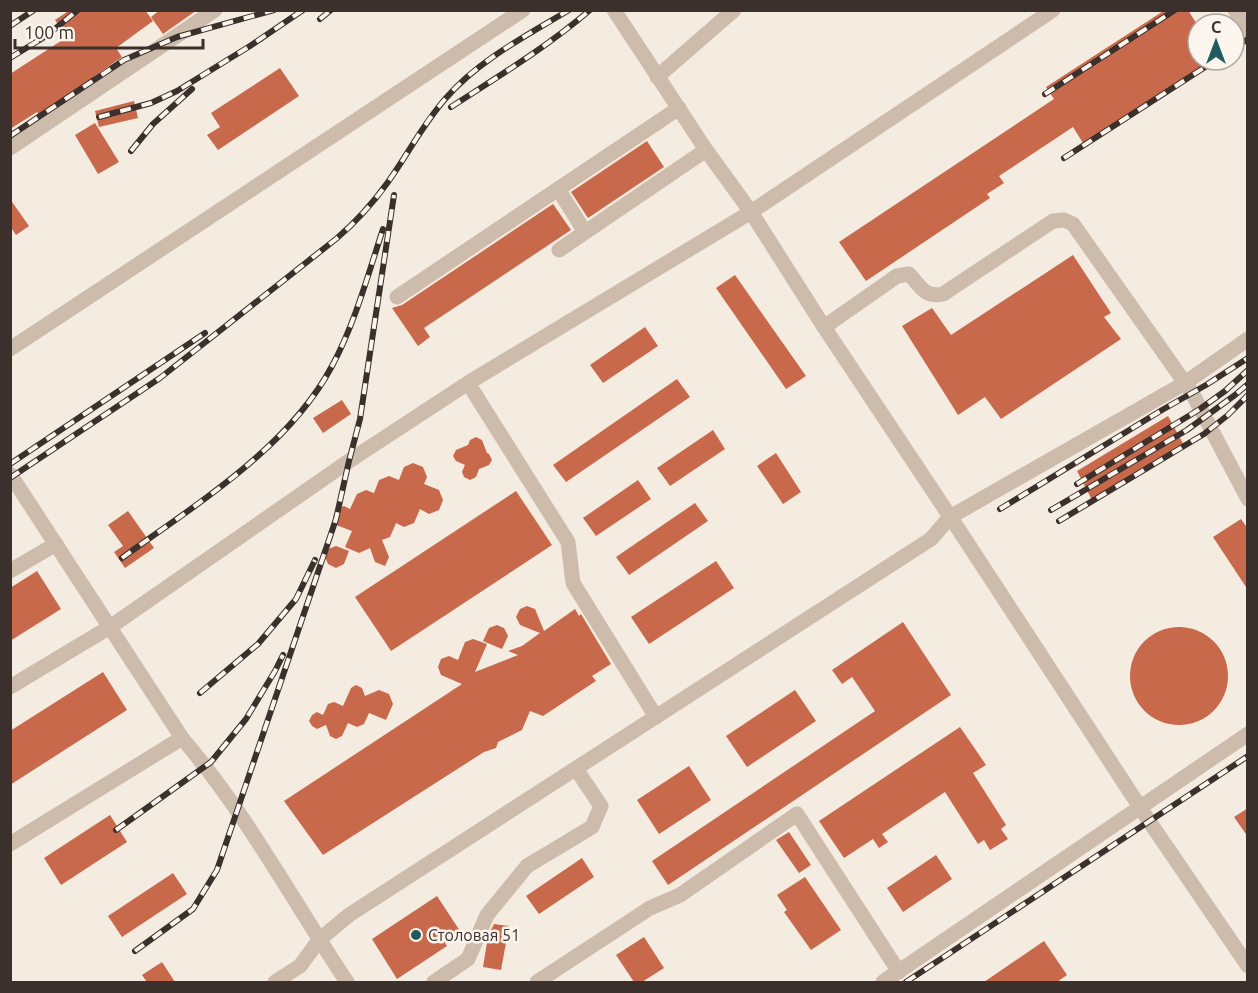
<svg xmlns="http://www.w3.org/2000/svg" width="1258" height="993" font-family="Ubuntu,sans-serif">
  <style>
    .building { fill: #c8694b }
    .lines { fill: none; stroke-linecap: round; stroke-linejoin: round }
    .minor { stroke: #cdbbac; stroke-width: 15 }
    .rail-casing { stroke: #3b302b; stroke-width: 6 }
    .rail { stroke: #fbf5ee; stroke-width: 4; stroke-dasharray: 11; stroke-linecap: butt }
    .poi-dot { fill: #1f5a5e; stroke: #fbf5ee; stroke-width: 2 }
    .labels { text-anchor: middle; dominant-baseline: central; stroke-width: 5; stroke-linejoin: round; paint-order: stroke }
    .poi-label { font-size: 16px; fill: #3b302b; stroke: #fbf5ee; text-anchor: start }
  </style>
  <rect width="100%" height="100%" fill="#f4ebe1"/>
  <g class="building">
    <polygon points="70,10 145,10 153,21 116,48 122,57 93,77 95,79 40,116 37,112 10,129 10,74 67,37 55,20"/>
    <polygon points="160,10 197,10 163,34 151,17"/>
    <polygon points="1165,10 1188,10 1198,26 1198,60 1212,60 1083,143 1073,127 999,176 1004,183 987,194 990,198 866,281 839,242 1054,99 1046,87"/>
    <polygon points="280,68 299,96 218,150 207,135 220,127 211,113"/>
    <polygon points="134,101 138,118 99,127 95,111"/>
    <polygon points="95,123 119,162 98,174 75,135"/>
    <polygon points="647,141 664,167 588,218 571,192"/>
    <polygon points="10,199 29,226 16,235 10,226"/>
    <polygon points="553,204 571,230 424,328 430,337 418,346 392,308 402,305"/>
    <polygon points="1073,255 1111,313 1104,317 1121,339 1001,419 985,397 958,415 902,326 932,308 951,335"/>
    <polygon points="735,275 806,376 786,389 716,288"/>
    <polygon points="645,327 658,346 603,383 590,365"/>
    <polygon points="677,379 690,397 566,482 553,465"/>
    <polygon points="342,400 351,414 323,433 313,418"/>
    <polygon points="1168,416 1185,447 1093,502 1077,471"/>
    <polygon points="713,430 725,449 670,486 657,468"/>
    <polygon points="476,437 482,440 487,453 489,454 492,460 489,465 479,469 476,477 470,480 464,477 462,472 465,465 456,461 453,456 456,450 468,445 470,440"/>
    <polygon points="776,453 801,492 783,504 757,466"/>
    <polygon points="413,463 423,467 427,477 424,484 439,490 443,500 439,510 429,514 420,509 414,523 404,527 396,523 390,537 382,540 389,557 385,566 375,562 370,548 359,553 345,547 352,531 336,525 333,517 336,509 344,506 350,509 357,494 366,490 374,493 379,480 389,476 399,480 404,467"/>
    <polygon points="638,480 651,499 596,536 583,518"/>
    <polygon points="516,491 552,545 391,651 355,597"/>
    <polygon points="695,503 708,521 629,575 616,557"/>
    <polygon points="128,511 154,548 125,568 114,552 123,546 108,525"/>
    <polygon points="1241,519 1248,529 1248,590 1213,537"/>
    <polygon points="336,546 349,551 344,564 336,568 328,564 325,557 328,549"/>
    <polygon points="716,561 734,588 649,644 631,617"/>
    <polygon points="37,571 61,609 10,641 10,588"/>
    <polygon points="527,606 535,609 544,631 575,609 579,616 581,614 611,664 592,676 596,681 543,716 530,711 522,730 498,742 496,748 484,752 323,855 284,801 462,684 441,675 438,667 441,659 449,656 458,660 465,642 473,639 487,644 475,672 518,655 508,651 522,646 540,633 520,625 516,617 520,609"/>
    <polygon points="903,622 951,695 668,885 652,861 875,711 852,677 842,684 832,670"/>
    <polygon points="497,625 504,628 508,636 502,649 483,641 489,628"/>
    <circle cx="1179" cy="676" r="49"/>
    <polygon points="103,672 127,710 10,785 10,731"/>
    <polygon points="356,685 362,688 365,696 379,690 389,694 393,704 386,720 369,713 364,724 357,727 348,723 342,736 336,739 330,736 326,725 317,729 312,726 309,721 312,715 317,712 323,715 328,704 334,702 343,706 351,688"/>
    <polygon points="795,690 816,721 747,767 726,736"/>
    <polygon points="960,727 986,765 973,773 1006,825 1001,829 1008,839 990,850 984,840 978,844 945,792 882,834 888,842 879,848 873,839 844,858 819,821"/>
    <polygon points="689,766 711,800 659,834 637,800"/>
    <polygon points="1248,808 1248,837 1234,817"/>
    <polygon points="110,815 127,842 61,885 44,858"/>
    <polygon points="789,832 811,865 799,873 776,840"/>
    <polygon points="936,855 952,879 903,912 887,888"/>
    <polygon points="582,858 594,877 539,914 526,896"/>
    <polygon points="173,873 187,894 122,937 108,916"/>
    <polygon points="805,877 841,930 811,950 784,912 787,910 777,895"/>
    <polygon points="437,896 460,931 444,941 447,946 397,979 372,939"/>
    <polygon points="494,924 509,926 501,970 483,967 488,936"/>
    <polygon points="644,937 664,968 642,982 634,982 616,955"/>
    <polygon points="1044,941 1067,975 1057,982 984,982"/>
    <polygon points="162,962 175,982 147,982 142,975"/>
  </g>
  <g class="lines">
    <g class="minor">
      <polyline points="614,10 706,150 751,212 824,327 959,530 1149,821 1248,966"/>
      <polyline points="1235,10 1248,31"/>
      <polyline points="657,77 734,10"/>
      <polyline points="10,148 215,10"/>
      <polyline points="558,189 585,232"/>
      <polyline points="559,250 706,150"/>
      <polyline points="397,297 679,108"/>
      <path d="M824 327 897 276 909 274C921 287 925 298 943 294L1053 221 1064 220 1073 224 1192 393 1248 499"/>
      <polyline points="10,349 523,10"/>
      <polyline points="468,383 568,542 573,583 656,717"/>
      <path d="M10 474 182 738C246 813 293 901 347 982"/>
      <polyline points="10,571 56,544"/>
      <polyline points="10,687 110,627 349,461 468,383 751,212 1053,10"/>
      <polyline points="10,844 182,738"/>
      <polyline points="275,982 300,966 319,940 349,915 931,539 950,517 1185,383 1248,339"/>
      <polyline points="434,982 468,959 487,915 527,866 592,827 601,806 576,769"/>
      <polyline points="537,982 650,908 680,895 797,814 899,972"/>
      <polyline points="883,982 1248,734"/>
    </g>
    <g class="rail-casing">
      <g id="rail">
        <polyline points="320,19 331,10"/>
        <polyline points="10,26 34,10"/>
        <polyline points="1234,48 1248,39"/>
        <polyline points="10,58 46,36 78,10"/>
        <polyline points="1045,94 1175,10"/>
        <path d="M451 107C499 76 547 47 590 10"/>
        <polyline points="99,117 151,103 177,91 250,46 303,10"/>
        <polyline points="10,136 124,60 177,37 274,10"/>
        <polyline points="131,151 153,124 192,89"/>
        <polyline points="1064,158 1216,60"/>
        <polyline points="10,464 205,333"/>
        <path d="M10 478 160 378 336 239C356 222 373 203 388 182 408 154 423 124 446 98 479 60 526 36 569 10"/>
        <polyline points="1077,484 1200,409 1225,391 1248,370"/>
        <polyline points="1000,509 1162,410 1206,385 1248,358"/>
        <polyline points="1051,510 1187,430 1235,395 1248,384"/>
        <polyline points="1059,521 1204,434 1228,415 1248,395"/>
        <path d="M122 558C196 504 288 449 332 366 355 323 368 275 383 229"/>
        <polyline points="200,693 258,644 296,599 315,560"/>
        <polyline points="116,830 211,762 246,719 275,671 283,655"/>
        <polyline points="135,951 193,909 217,870 336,519 349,461 360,419 394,195"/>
        <polyline points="906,982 1248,756"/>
      </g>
    </g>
    <use href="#rail" class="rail"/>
  </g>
  <circle class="poi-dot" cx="416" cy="935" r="6"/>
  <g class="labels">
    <g class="poi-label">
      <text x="428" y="935">Столовая 51</text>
    </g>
  </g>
  <rect width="1258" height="993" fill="none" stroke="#3b302b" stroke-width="24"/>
  <g transform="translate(1216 42)"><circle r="28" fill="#fbf5ee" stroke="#aea6a0" stroke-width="1.5"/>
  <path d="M0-4.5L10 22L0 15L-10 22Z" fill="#1f5a5e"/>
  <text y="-9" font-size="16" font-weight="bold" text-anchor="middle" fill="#3b302b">С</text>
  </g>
  <path d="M15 39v9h188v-9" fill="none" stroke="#3b302b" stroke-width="3"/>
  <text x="24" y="39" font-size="18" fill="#3b302b" stroke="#fbf5ee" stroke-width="4.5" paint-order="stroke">100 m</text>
</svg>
